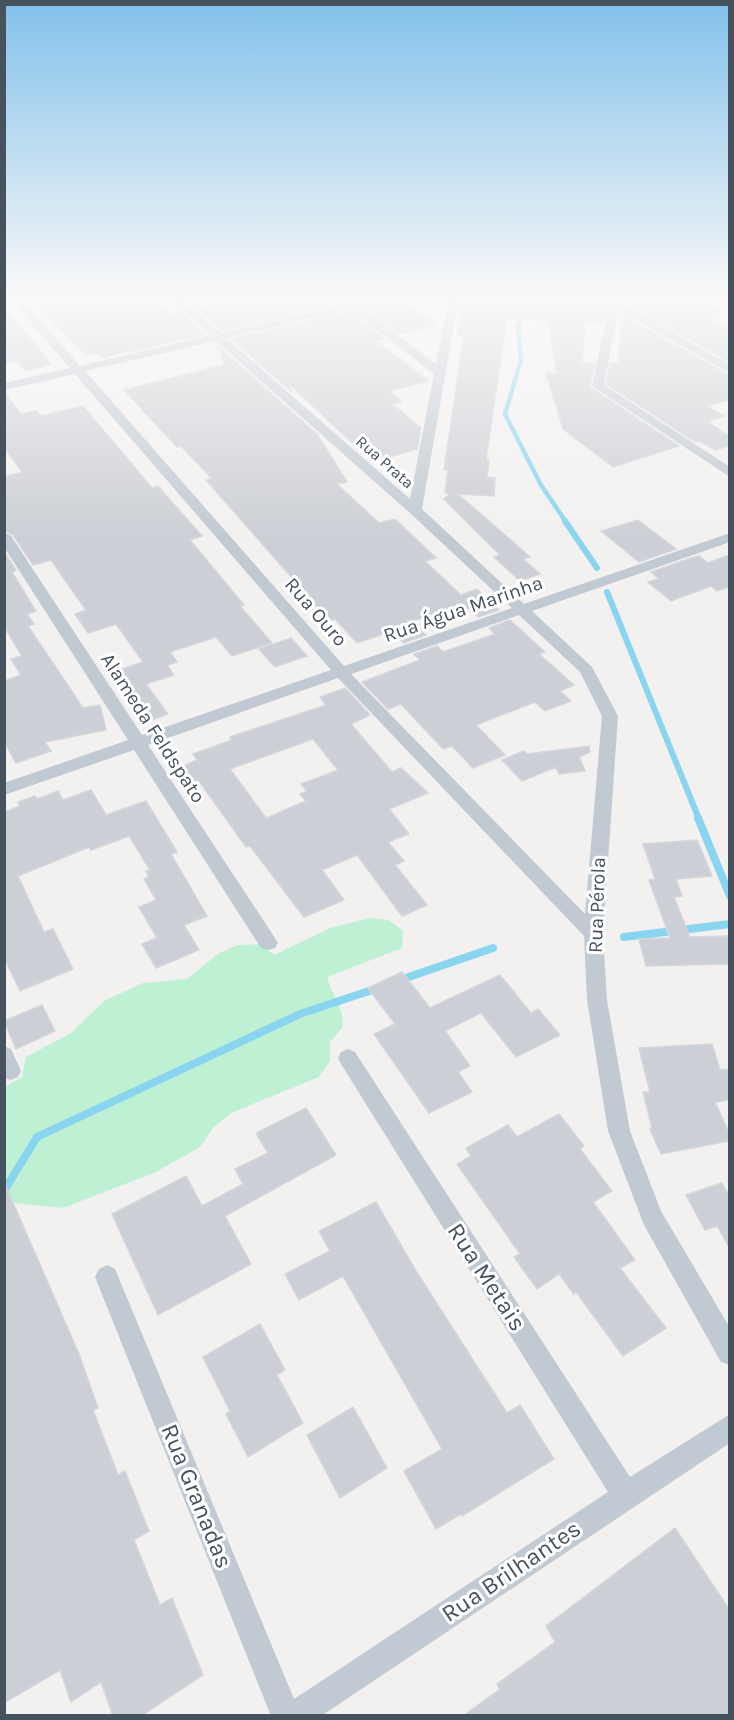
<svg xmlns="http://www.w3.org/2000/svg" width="734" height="1720" font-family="Karla,sans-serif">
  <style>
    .green { fill: #bef1d4 }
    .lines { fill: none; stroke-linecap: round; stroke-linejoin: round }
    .stream-far2 { stroke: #89d5f0; stroke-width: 4.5 }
    .stream-far1 { stroke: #89d5f0; stroke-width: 6 }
    .stream { stroke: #89d5f0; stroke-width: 8 }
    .building { fill: #cccfd5; stroke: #d4d6dc; stroke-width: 1.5; fill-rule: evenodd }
    .minor { fill: #c1cad3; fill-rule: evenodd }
    .labels { text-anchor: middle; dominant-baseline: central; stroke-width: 6; stroke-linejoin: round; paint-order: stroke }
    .far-street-label { font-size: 16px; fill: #47525f; stroke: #fff }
    .street-label { font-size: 20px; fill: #47525f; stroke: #fff }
    .near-street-label { font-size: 24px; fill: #47525f; stroke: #fff }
  </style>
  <rect width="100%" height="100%" fill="#f3f0f0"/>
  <path class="green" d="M369 918 389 920 403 931 402 948 327 977C333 997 343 1006 343 1027L330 1042V1061L319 1077 231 1113 213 1128 200 1147 156 1172 63 1208 15 1203 5 1194 4 1087 22 1077 26 1057 71 1033 104 1001 143 983 187 979 219 953 238 945 260 944 274 955 330 928Z"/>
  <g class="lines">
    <polyline class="stream-far2" points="523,312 518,328 521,360 505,414 541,485 566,522"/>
    <g class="stream-far1">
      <polyline points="565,521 597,568"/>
      <polyline points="607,592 699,819"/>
    </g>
    <g class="stream">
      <polyline points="698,818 730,896"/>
      <polyline points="624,937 730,924"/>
      <polyline points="400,980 493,948"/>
      <polyline points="4,1191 37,1137 300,1014 378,988"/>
    </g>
  </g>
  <g class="building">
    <polygon points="29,296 148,296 171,314 181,312 206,334 102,358 97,353 86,356"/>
    <polygon points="251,296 343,296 338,300 340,303 222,331 196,308"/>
    <polygon points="503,296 609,296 603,322 585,321 582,363 595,363 590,387 679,446 613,467 563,429 546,373 557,374 548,320 507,318 486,460 489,460 487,477 495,478 494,496 458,494 530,557 523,559 540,574 520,581 494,557 500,555 444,499 450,493 445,493 448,469 444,470 464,335 458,335 463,297"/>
    <polygon points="623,296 693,296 720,311 705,315 729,328 729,362 622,301"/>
    <polygon points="399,298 436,325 400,334 365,308"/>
    <polygon points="4,306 51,364 25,371 17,361 4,363"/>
    <polygon points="349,311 384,338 376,341 429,381 389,391 402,402 392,404 421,428 417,449 373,462 288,383 293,393 231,339"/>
    <polygon points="620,314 729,375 729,400 707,406 724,416 707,422 729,436 729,446 715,450 699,441 695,442 606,384 610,363 618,363 622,322 618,322"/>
    <polygon points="219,347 317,434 347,482 337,484 379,523 395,519 436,558 425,561 461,595 477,589 499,610 478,617 463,604 412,621 426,635 404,643 392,631 357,643 335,619 330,621 206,480 212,479 181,446 177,447 124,390 224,365"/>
    <polygon points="4,392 21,414 37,411 41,416 83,406 152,488 158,486 202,536 190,540 244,605 240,606 272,643 232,656 216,637 170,652 177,662 167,665 174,675 146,684 168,714 146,722 114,672 143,662 116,624 88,633 75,614 86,610 51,560 33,565 13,535 4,530 4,477 22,472 4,447"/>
    <polygon points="638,520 676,549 639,562 601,531"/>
    <polygon points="4,552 16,570 12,572 36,611 27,614 34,624 28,626 83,708 100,705 106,730 45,742 51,751 16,763 4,741 4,681 21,675 11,659 22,656 4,626"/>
    <polygon points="729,555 729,587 717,591 711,586 671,601 648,582 659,579 651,572 688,559 699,556 708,563"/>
    <polygon points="510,620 545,652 539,654 574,685 560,691 571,701 545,711 535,702 476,725 505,755 473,768 452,746 443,749 401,704 388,709 362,682 420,660 414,654 437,646 443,652 495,634 489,628"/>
    <polygon points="291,638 307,656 275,667 259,649"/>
    <path d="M345 688 370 715 351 724 392 772 401 768 428 793 389 809 409 834 388 842 404 861 395 865 427 905 402 916 357 855 322 870 344 900 304 917 250 846 246 847 199 781 195 782 183 766 197 760 193 754 232 740 230 737 326 705 320 697ZM313 739 338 770 301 784 307 791 300 794 306 801 266 818 230 769Z"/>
    <polygon points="589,746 590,752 579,757 585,771 559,774 556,767 522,781 502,760 524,751 527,754"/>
    <polygon points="91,790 106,815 146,801 177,852 171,854 207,916 184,925 199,950 156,968 142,944 157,938 139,907 156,900 144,879 149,877 146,871 150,870 129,836 91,850 89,847 18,876 44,932 53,929 73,969 20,991 4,957 4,812 20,806 18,802 35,796 37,799 58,791 63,800"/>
    <polygon points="697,840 712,876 676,879 682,896 674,897 690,937 729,936 729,964 646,966 639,939 670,938 649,880 655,879 643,844"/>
    <polygon points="402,972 430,1008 500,975 531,1013 538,1009 560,1035 516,1057 481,1013 445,1031 470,1066 458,1072 472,1092 429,1113 374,1034 395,1024 368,988"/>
    <polygon points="42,1005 55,1031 16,1049 4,1021"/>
    <polygon points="712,1044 720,1070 729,1069 729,1100 715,1102 729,1133 729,1141 661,1154 650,1129 652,1128 643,1092 650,1092 639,1048"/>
    <polygon points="306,1108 336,1155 225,1216 251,1264 158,1315 112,1214 186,1176 202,1206 243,1184 235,1169 268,1153 256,1133"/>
    <polygon points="559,1114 584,1146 580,1149 612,1191 593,1202 635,1260 620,1268 666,1328 623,1356 576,1292 574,1294 559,1274 537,1289 514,1257 520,1254 457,1164 471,1156 466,1148 508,1125 517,1137"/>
    <polygon points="4,1182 79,1354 98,1408 93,1410 118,1475 125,1471 149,1531 134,1540 160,1605 172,1598 203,1675 141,1716 113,1716 101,1682 71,1702 60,1670 4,1703"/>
    <polygon points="722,1183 729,1196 729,1247 717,1226 705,1230 686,1195"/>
    <polygon points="376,1202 416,1271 507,1413 520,1405 554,1459 462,1516 461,1514 436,1529 404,1471 442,1449 343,1276 299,1300 285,1274 330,1251 319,1231"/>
    <polygon points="260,1324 285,1370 277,1375 303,1423 248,1457 226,1414 230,1411 203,1357"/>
    <polygon points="353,1407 387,1468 340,1498 307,1435"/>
    <polygon points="675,1528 729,1609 729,1716 463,1716 500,1689 497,1684 555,1642 546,1626"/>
  </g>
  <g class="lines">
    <g class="minor">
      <path d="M167 296H178L221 333 344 304 340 300 345 297 354 302 381 296H398L360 307 436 364 449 296H459L422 509 524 604 730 533V542L532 611 592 667 618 716 603 934 607 1000 630 1131 661 1211 730 1328V1365L721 1362 644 1225 608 1131 587 1000 584 936 338 678 148 745 275 938 278 943 275 948 268 950 261 948 134 750 4 795V783L128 740 4 547V532L11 536 142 735 331 670 75 374 4 390V383L70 368 17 307V303H25L80 366 211 335ZM350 309 434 374 410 499 226 338ZM216 341 410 513 512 608 344 666 85 371ZM519 615 580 672 602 716 585 914 351 674Z"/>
      <polygon points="611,296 621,296 620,302 730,365 730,373 618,310 604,385 730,467 730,477 592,386"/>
      <polygon points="4,1046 11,1049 21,1071 18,1077 11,1080 4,1078"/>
      <polygon points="348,1049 355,1052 630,1477 730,1414 730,1443 321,1716 271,1716 95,1277 99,1269 107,1265 115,1269 294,1699 608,1492 341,1064 338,1058 341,1052"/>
    </g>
  </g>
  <linearGradient id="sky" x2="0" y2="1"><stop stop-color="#82c1eb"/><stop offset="0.55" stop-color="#faf8f8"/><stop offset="1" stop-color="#faf8f8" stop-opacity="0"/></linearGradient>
  <rect width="734" height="537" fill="url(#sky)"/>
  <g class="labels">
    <g class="far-street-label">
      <text transform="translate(385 462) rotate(41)">Rua Prata</text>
    </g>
    <g class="street-label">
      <text transform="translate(463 609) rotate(-19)">Rua Água Marinha</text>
      <text transform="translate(316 612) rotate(49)">Rua Ouro</text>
      <text transform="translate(153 728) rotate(57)">Alameda Feldspato</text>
      <text transform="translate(597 905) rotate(-88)">Rua Pérola</text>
    </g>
    <g class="near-street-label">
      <text transform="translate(487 1277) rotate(57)">Rua Metais</text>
      <text transform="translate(197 1496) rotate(68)">Rua Granadas</text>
      <text transform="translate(511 1571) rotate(-34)">Rua Brilhantes</text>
    </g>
  </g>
  <rect width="734" height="1720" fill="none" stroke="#47525f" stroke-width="12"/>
</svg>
